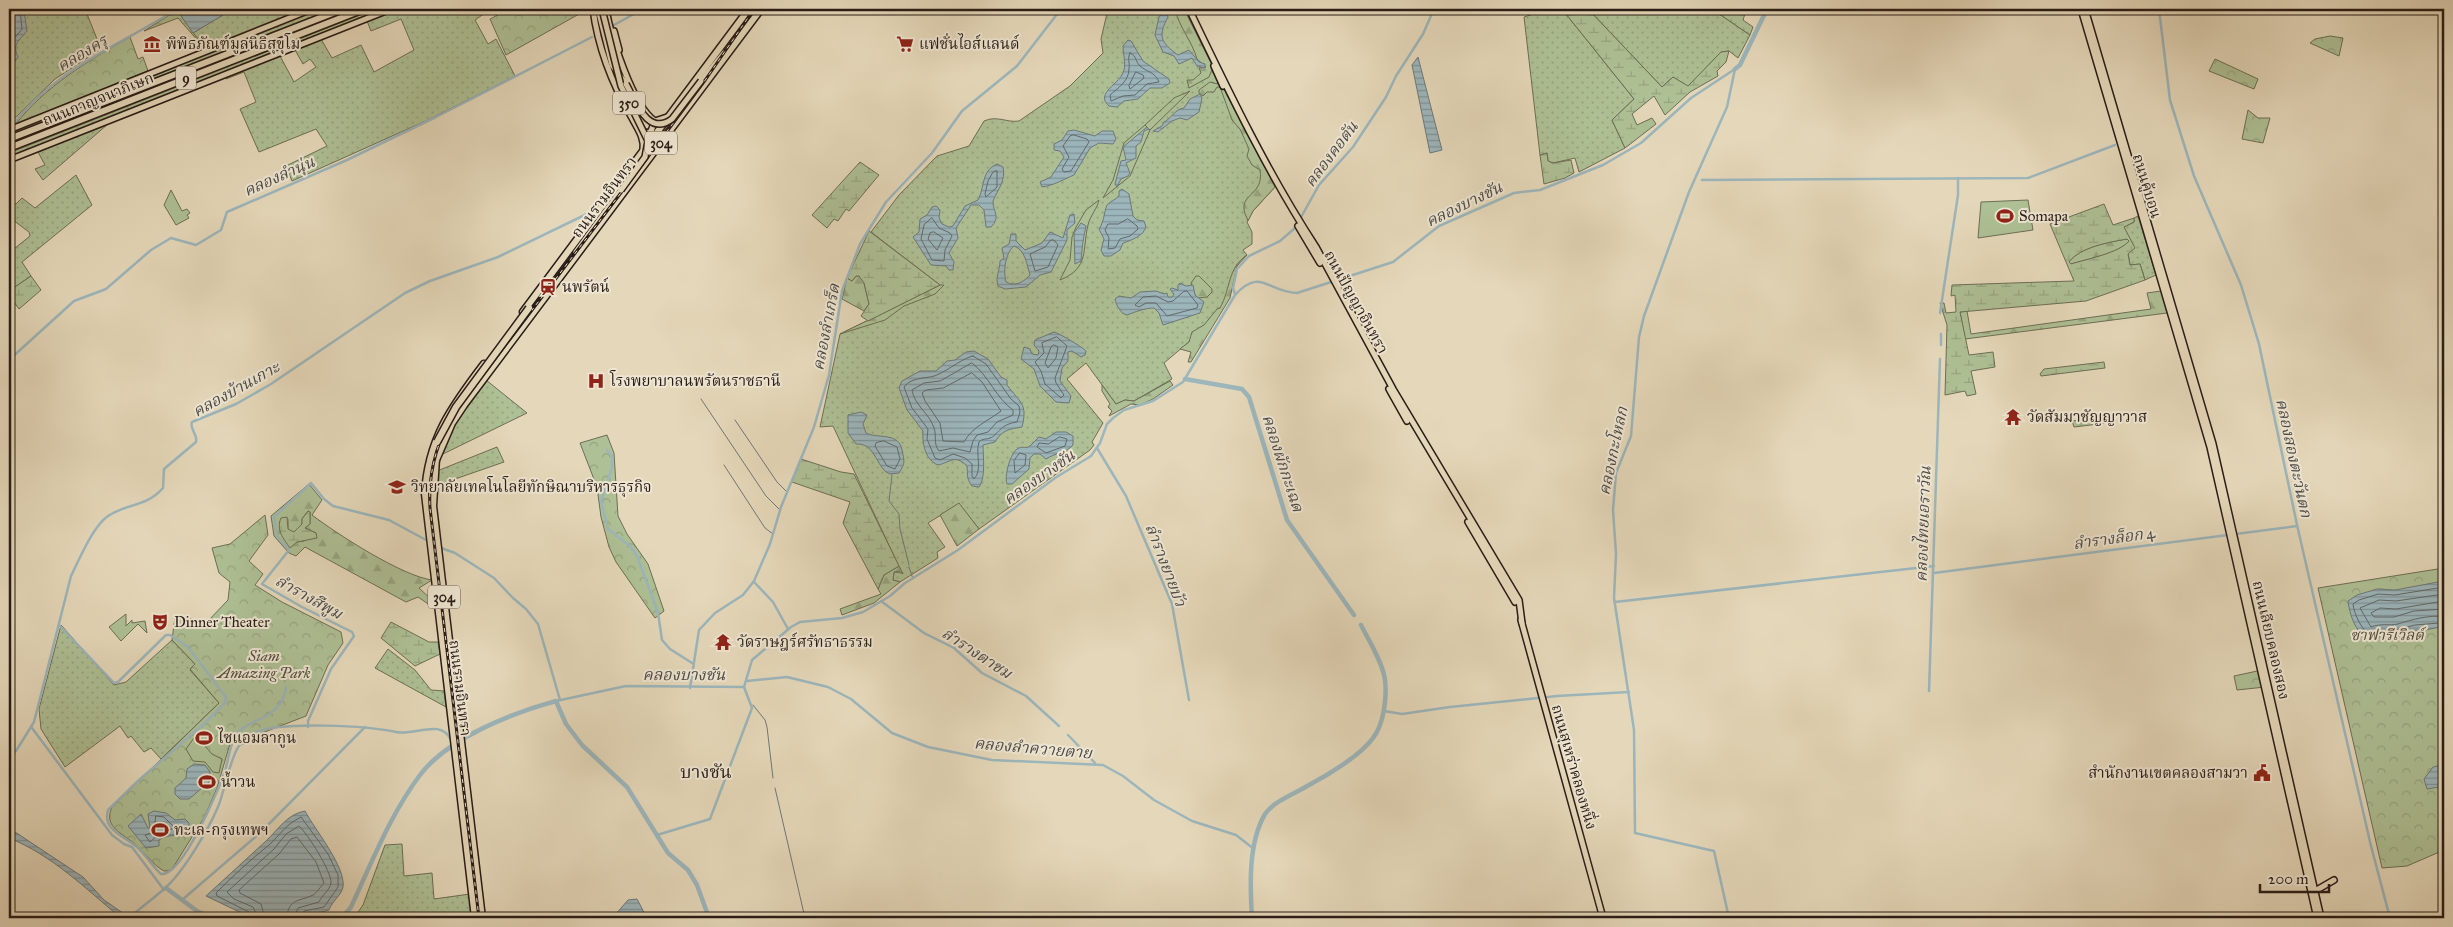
<svg xmlns="http://www.w3.org/2000/svg" width="2453" height="927" font-family="'IM FELL Great Primer','Noto Serif Thai',serif">
  <style>
    .grass { fill: url(#grass-dots); stroke: #6c6e56 }
    .forest { fill: url(#forest-firs); stroke: #6c6e56; fill-rule: evenodd }
    .wetland { fill: url(#wetland-marsh); stroke: #6c6e56; fill-rule: evenodd }
    .park { fill: url(#park-crowns); stroke: #6c6e56 }
    .garden { fill: #aec095; stroke: #6c6e56 }
    .water { fill: url(#water-rules); stroke: #6e787a; fill-rule: evenodd }
    .lines { fill: none; stroke-linecap: round; stroke-linejoin: round }
    .shore { stroke: #62696a; stroke-width: 1 }
    .stream { stroke: #6e787a; stroke-width: 1 }
    .canal { stroke: #9cb6bc; stroke-width: 2.5 }
    .river { stroke: #9cb6bc; stroke-width: 4.5 }
    .major-casing { stroke: #291c17; stroke-width: 8 }
    .highway-casing { stroke: #291c17; stroke-width: 9 }
    .major { stroke: #e5d8ba; stroke-width: 5 }
    .highway { stroke: #e5d8ba; stroke-width: 6 }
    .rail-casing { stroke: #291c17; stroke-width: 3 }
    .rail { stroke: #eee6d2; stroke-width: 1; stroke-dasharray: 4; stroke-linecap: butt }
    .major-bridge-casing { stroke: #291c17; stroke-width: 8; stroke-linecap: butt }
    .highway-bridge-casing { stroke: #291c17; stroke-width: 9; stroke-linecap: butt }
    .major-bridge { stroke: #e5d8ba; stroke-width: 5 }
    .highway-bridge { stroke: #e5d8ba; stroke-width: 6 }
    .labels { text-anchor: middle; dominant-baseline: central; stroke-width: 4; stroke-linejoin: round; paint-order: stroke }
    .shield { fill: #eee6d2; stroke: #64594f; stroke-width: 1 }
    .shield-label { font-size: 14px; font-weight: bold; fill: #291c17 }
    .poi-label { font-size: 15px; fill: #291c17; stroke: #eee6d2; text-anchor: start }
    .street-label { font-size: 15px; fill: #291c17; stroke: #eee6d2 }
    .park-label { font-size: 15px; font-style: italic; fill: #514d3d; stroke: #eee6d2 }
    .water-label { font-size: 16px; font-style: italic; fill: #4c4a49; stroke: #eee6d2 }
    .quarter-label { font-size: 18px; fill: #291c17; stroke: #eee6d2 }
  </style>
  <defs>
    <pattern id="grass-dots" width="8" height="8" patternUnits="userSpaceOnUse" patternTransform="scale(1.25)"><rect width="8" height="8" fill="#aec095"/><path d="M2 2h.1M6 6h.1" fill="none" stroke="#96a480" stroke-width="1.8" stroke-linecap="round"/></pattern>
    <pattern id="forest-firs" width="22" height="20" patternUnits="userSpaceOnUse" patternTransform="scale(1.25)"><rect width="22" height="20" fill="#aec095"/><path d="M5 1l3.5 6h-7zM16 11l3.5 6h-7z" fill="#96a480"/></pattern>
    <pattern id="wetland-marsh" width="20" height="14" patternUnits="userSpaceOnUse" patternTransform="scale(1.25)"><rect width="20" height="14" fill="#aec095"/><path d="M1 5h8M5 5V1M11 12h8M15 12V8" fill="none" stroke="#96a480"/></pattern>
    <pattern id="park-crowns" width="20" height="18" patternUnits="userSpaceOnUse" patternTransform="scale(1.25)"><rect width="20" height="18" fill="#aec095"/><path d="M2 6a3 3 0 1 1 6 0M12 15a3 3 0 1 1 6 0" fill="none" stroke="#96a480"/></pattern>
    <pattern id="water-rules" width="6" height="5" patternUnits="userSpaceOnUse" patternTransform="scale(1.25)"><rect width="6" height="5" fill="#9cb6bc"/><path d="M0 2.5h6" fill="none" stroke="#7f9398"/></pattern>
  </defs>
  <rect width="100%" height="100%" fill="#e5d8ba"/>
  <filter id="stains"><feTurbulence type="fractalNoise" baseFrequency=".004" numOctaves="4"/><feColorMatrix values="0 0 0 0 .2 0 0 0 0 .09 0 0 0 0 .02 0 0 0 .5 -.17"/></filter>
  <radialGradient id="worn" r=".72"><stop offset=".6" stop-color="#630" stop-opacity="0"/><stop offset="1" stop-color="#630" stop-opacity=".3"/></radialGradient>
  <g class="grass">
    <polygon points="9,9 85,9 101,49 55,79 9,124"/>
    <polygon points="219,9 306,9 205,49 193,33 223,15"/>
    <polygon points="318,9 335,9 9,137 9,131"/>
    <polygon points="375,9 389,9 9,158 9,153"/>
    <polygon points="398,9 491,9 475,20 488,44 496,39 515,76 430,119 292,181 286,166 327,146 316,129 259,152 240,109 256,102 244,72 226,79 225,77 280,56 294,82 316,67 310,59 303,64 295,50 321,39 332,58 361,45 374,72 414,50 401,19 371,31 367,21"/>
    <path d="M1108 9H1184L1275 187 1253 211 1247 222 1252 232V244L1243 250 1247 255C1229 268 1234 277 1227 296 1221 310 1211 324 1202 337L1190 341 1164 363 1172 379 1134 401 1125 400 1116 404 1086 363 1067 379 1103 423 1092 442 1094 445 1090 450 979 529 959 504 928 523 945 547 937 552 938 558 900 582 893 580 894 572 902 573 833 426 820 427 840 334 940 285 871 232 899 195 937 156 969 146 984 121C997 115 1007 123 1019 121L1070 86 1103 53 1101 39Z"/>
    <polygon points="1548,9 1562,9 1634,99 1612,120 1625,148 1579,172 1575,158 1553,163 1548,161 1547,153 1540,155 1524,17"/>
    <polygon points="1588,9 1712,9 1750,35 1738,58 1729,51 1721,52 1688,87 1673,77 1662,87"/>
    <polygon points="108,124 43,180 35,169 45,165 38,152"/>
    <polygon points="76,175 92,205 22,262 31,276 9,291 9,253 30,236 29,232 9,217 9,199 16,204 22,198 35,208"/>
    <polygon points="2138,216 2156,275 2145,280 2140,264 2130,265 2124,227 2134,222 2134,218"/>
    <polygon points="486,380 527,413 443,454 457,419"/>
    <polygon points="497,447 504,462 435,486 437,471"/>
    <polygon points="61,625 114,685 126,682 172,640 195,664 190,670 219,703 161,759 151,748 144,752 131,736 128,738 120,726 65,767 41,729 39,709"/>
    <polygon points="388,649 415,670 431,690 444,691 446,707 375,668"/>
    <polygon points="402,844 404,876 432,873 434,899 470,894 473,918 354,918 363,905 385,845"/>
  </g>
  <g class="forest">
    <path d="M1175 9H1184L1213 67 1209 77 1189 88 1187 80H1193L1201 73 1199 68 1206 67 1197 59C1192 41 1179 27 1175 9Z"/>
    <path d="M1210 82 1222 85 1275 187 1253 211 1248 221C1247 217 1244 213 1244 209 1242 194 1264 194 1260 170L1252 165 1247 156 1249 149 1240 129 1232 120 1220 87H1217L1214 92H1207L1203 96 1199 93V90Z"/>
    <path d="M2127 239 2130 241C2117 254 2088 259 2071 264L2069 262C2080 247 2109 242 2127 239Z"/>
    <path d="M1247 255 1237 266 1230 298 1191 362H1188L1191 352 1180 349 1189 342 1192 332 1204 325 1217 309 1220 308C1231 288 1227 269 1247 255Z"/>
    <polygon points="856,276 860,276 864,283 869,304 864,311 842,299 847,278 852,281"/>
    <polygon points="1196,276 1199,276 1212,289 1212,292 1207,297 1198,298 1195,295 1191,283"/>
    <polygon points="940,285 944,285 935,294 904,306 885,320 840,334"/>
    <polygon points="2161,291 2167,313 1965,339 1960,312 1967,311 1971,334 2151,309 2147,293"/>
    <polygon points="1170,381 1173,385 1153,399 1140,405 1131,404 1109,416 1112,411 1108,407 1110,404 1102,391 1102,385 1116,404 1125,400 1134,401"/>
    <path d="M309 484 322 500 312 515C337 534 402 576 432 580L419 588 434 602V608L418 597 406 602 305 547 296 556 289 553 274 536 271 516ZM308 511 310 512V524L305 528 316 533 304 541 297 542 279 522 288 519V530L294 533 302 524V519Z"/>
    <polygon points="959,503 979,529 957,546 940,515"/>
    <polygon points="899,566 903,574 899,571 894,572 893,580 900,582 874,603 842,615 840,609 881,594 878,589 884,575"/>
  </g>
  <g class="wetland">
    <polygon points="179,9 185,9 179,13 205,49 178,18 144,31"/>
    <polygon points="1562,9 1588,9 1662,87 1673,77 1688,86 1721,52 1729,51 1726,62 1717,71 1718,76 1690,92 1665,115 1654,96 1632,114 1637,125 1652,118 1656,124 1625,148 1612,120 1634,99"/>
    <polygon points="1712,9 1736,9 1745,14 1743,20 1753,27 1750,35"/>
    <polygon points="1190,91 1150,130 1145,125 1174,98"/>
    <polygon points="1547,153 1548,161 1553,163 1571,160 1574,173 1565,178 1544,184 1540,155"/>
    <polygon points="860,162 879,175 849,211 846,209 838,221 834,219 827,228 812,215"/>
    <path d="M2104 204 2113 225 2134 218V222L2124 227 2135 248 2128 254 2130 265 2140 264 2145 280 2086 301 1960 312 1969 355 1993 352 1995 367 1971 371 1976 394 1967 396 1965 391 1945 395 1947 325 1940 303H1944L1946 313 1956 312 1955 295 1951 296 1952 285 2074 281 2050 224ZM2127 239 2129 241C2119 253 2087 259 2071 264L2069 262C2080 247 2110 242 2127 239Z"/>
    <polygon points="869,231 940,285 868,321 861,316 869,304 864,283 859,276 856,276 852,281 847,278"/>
    <polygon points="31,276 41,290 19,309 9,295 9,291"/>
    <polygon points="2104,362 2105,368 2041,376 2040,374 2044,369"/>
    <polygon points="2113,416 2115,422 2074,427 2072,421"/>
    <polygon points="801,459 841,472 854,474 899,566 884,575 878,589 843,523 850,502 792,482"/>
    <path d="M308 511 310 512V524L305 528 316 533 317 538 297 542 290 548C283 538 276 530 281 518L287 517 288 529 294 532 302 524V519Z"/>
    <polygon points="391,622 429,642 438,642 440,654 415,666 381,638"/>
  </g>
  <g class="park">
    <polygon points="509,9 588,9 506,55 490,19"/>
    <polygon points="2330,36 2343,38 2339,56 2310,43 2315,39"/>
    <path d="M130 37 138 59 143 57 148 71 15 125C45 86 88 61 130 37Z"/>
    <polygon points="2215,59 2258,79 2254,89 2209,71"/>
    <polygon points="2248,110 2258,118 2270,118 2263,143 2242,139"/>
    <polygon points="607,435 614,453 618,516 627,534 648,564 664,611 655,618 616,562 609,547 601,517 597,487 580,443"/>
    <path d="M265 515 268 535 249 561 263 574 255 585 282 602 341 632 343 643 328 665 306 716 262 733 245 744H240L232 737 217 788 205 816 174 866 169 871H164C153 865 146 854 137 846 125 834 102 828 112 807L219 703 190 669 195 664 172 640 175 617 208 621 228 600 230 582 219 573 212 548 230 544Z"/>
    <polygon points="2444,568 2444,850 2407,866 2382,868 2318,588"/>
    <polygon points="2262,670 2265,687 2237,690 2234,676"/>
  </g>
  <g class="garden">
    <polygon points="1145,125 1150,130 1130,176 1103,198 1113,180 1124,143"/>
    <polygon points="171,190 182,211 187,209 190,213 187,215 189,218 176,225 164,205"/>
    <path d="M1099 200C1098 207 1090 216 1088 225 1082 249 1090 268 1060 280L1070 260 1072 237 1076 227 1086 210Z"/>
    <polygon points="2028,200 2033,230 1978,238 1981,202"/>
    <polygon points="126,614 126,626 132,620 132,623 145,621 147,633 138,624 121,641 109,627"/>
    <polygon points="197,737 212,754 222,759 219,773 213,772 205,762 193,761 186,749 194,738"/>
  </g>
  <g class="water">
    <path d="M11 9H26L24 11 27 31C19 41 12 44 18 57L9 70V14Z"/>
    <polygon points="185,9 219,9 223,15 193,33 179,13"/>
    <path d="M1162 13H1166L1168 17C1158 36 1160 42 1178 55L1189 50 1199 62 1205 64V68L1197 66 1192 58 1179 64 1174 56 1163 52 1155 35 1159 17Z"/>
    <path d="M1128 40 1131 41 1143 61 1169 79 1170 83 1162 88H1150L1138 99 1124 101 1117 107 1109 106C1094 93 1121 84 1124 70 1126 64 1123 53 1123 46Z"/>
    <polygon points="1418,57 1442,150 1430,153 1412,65"/>
    <path d="M1200 94 1202 98 1199 112 1187 120 1180 118 1172 121 1158 132 1153 131 1162 126 1164 122C1172 118 1175 109 1184 108L1190 99Z"/>
    <polygon points="1147,127 1149,129 1144,131 1141,142 1136,146 1136,158 1126,163 1130,173 1128,176 1121,179 1117,187 1115,184 1121,161 1126,160 1123,147"/>
    <path d="M1074 130 1095 136 1102 131H1113L1116 139 1113 144 1099 143 1090 148 1074 175C1062 180 1055 185 1042 187L1040 182 1051 177 1064 157 1060 151 1054 150V144L1062 140 1068 131Z"/>
    <path d="M997 164 1003 167C1006 181 998 189 993 201 993 212 1001 217 991 227H986L984 210 979 205H971L956 228 958 238 949 253 954 262 953 270H949L946 266 931 265 913 237 919 232 920 219 927 215 932 207 936 206 940 210 939 218 942 224 949 227 953 226 965 206 978 200C985 187 981 171 997 164Z"/>
    <path d="M1122 189 1129 194 1133 216 1137 220 1144 221 1146 227C1143 236 1132 240 1123 243L1120 250 1111 256H1104L1101 250 1104 239 1099 229C1105 221 1104 208 1108 204 1111 201 1115 200 1119 196V191Z"/>
    <path d="M1074 214 1075 223 1067 230V240L1051 272 1040 275 1026 287 1005 289 998 286C995 277 1000 270 1000 261L1004 258 1002 248 1009 244 1011 234H1016V241L1025 250 1042 243 1050 232 1063 238 1070 215ZM1014 246C1025 249 1027 265 1030 275 1024 282 1015 287 1006 282 1003 272 1005 253 1014 246Z"/>
    <path d="M1081 223 1086 226C1083 238 1082 249 1081 261L1075 264 1074 233Z"/>
    <path d="M1180 283 1186 286 1193 285 1195 295 1204 302 1200 313 1163 325 1159 313 1154 308C1145 308 1135 312 1127 315 1121 314 1116 305 1115 299L1119 296 1131 298 1140 292 1156 291 1164 294 1167 293 1168 297H1172L1174 294 1170 289 1172 288 1178 290V285Z"/>
    <path d="M1054 332C1057 332 1084 348 1086 351L1085 355 1081 357 1072 351 1068 352V361L1062 368 1060 381 1071 396 1069 403 1056 402 1040 386 1034 369 1021 359 1024 347 1030 349 1032 354 1038 355 1039 351 1034 345 1035 340Z"/>
    <path d="M974 351 988 359 1001 377 1007 380V385C1020 403 1028 403 1022 427 1009 429 1002 430 995 442L983 445C983 456 986 478 979 487L972 486C966 478 968 475 967 466 955 454 951 462 938 465 925 460 922 443 923 431L907 410 899 388 902 381 920 371H936L947 361 955 360 966 352Z"/>
    <path d="M861 412 867 415 863 424 866 433C878 439 899 432 902 450 904 461 906 462 899 473L890 474 886 472C875 462 874 443 856 444L848 433V415Z"/>
    <path d="M1056 432H1066L1073 436V445C1066 453 1055 453 1046 459L1040 454H1034L1030 458 1029 469 1012 484H1007C1004 478 1010 451 1019 448 1023 446 1026 449 1030 446L1039 437 1046 439Z"/>
    <path d="M2438 582 2444 583V635L2440 627 2420 631 2416 630 2390 637 2387 635H2380L2378 639C2358 642 2350 617 2348 601L2357 595 2377 589 2395 590Z"/>
    <polygon points="194,764 205,765 210,772 209,782 189,799 180,799 175,794 175,788 186,778 187,769"/>
    <polygon points="2437,766 2444,770 2444,786 2427,789 2424,779 2433,767"/>
    <path d="M154 811 166 813 175 820 185 819 189 823V830C181 838 167 833 159 840V846L146 848 128 826 141 814 148 828H150L148 814Z"/>
    <path d="M305 811C315 830 346 867 343 887 341 896 332 901 329 910L297 918H252L206 896C226 878 246 859 266 841 278 830 287 814 305 811Z"/>
    <path d="M9 828 83 877 104 900 130 918H121C86 889 52 855 9 838Z"/>
    <polygon points="637,899 647,918 616,918 615,915 628,900"/>
  </g>
  <g class="lines">
    <g class="shore">
      <path d="M1130 53C1137 56 1135 61 1140 66 1147 72 1155 72 1159 82L1147 84 1135 95 1123 96 1111 101 1110 95C1118 88 1129 81 1129 69 1130 62 1127 59 1130 53Z"/>
      <polyline points="9,63 12,58 10,44 22,29 20,9"/>
      <polygon points="1136,72 1143,75 1144,78 1130,89 1129,86"/>
      <polygon points="1074,135 1087,139 1089,142 1071,171 1064,172 1062,169 1069,157 1063,146 1070,136"/>
      <polygon points="997,171 997,187 986,197 985,194 988,181 993,172"/>
      <polygon points="932,218 939,228 950,233 952,236 945,250 944,261 932,260 921,239 924,225"/>
      <polygon points="1128,219 1137,226 1138,229 1130,236 1120,239 1115,248 1108,249 1109,238 1105,230 1108,224 1118,224"/>
      <polygon points="934,232 943,238 937,250 928,239 930,233"/>
      <polygon points="1051,240 1054,240 1058,245 1048,267 1035,271 1030,254 1045,247"/>
      <polygon points="1187,291 1198,305 1197,308 1167,316 1156,303 1146,303 1139,307 1135,305 1143,297 1156,296 1168,302 1173,301 1183,292"/>
      <polygon points="1057,337 1067,346 1055,378 1056,383 1064,395 1061,398 1045,384 1041,371 1035,362 1044,353 1042,343"/>
      <polygon points="1054,345 1058,347 1056,358 1048,368 1045,363 1051,347"/>
      <path d="M973 356 986 364 1011 399 1019 406 1020 412 1017 422C1000 424 997 436 990 438 985 440 983 438 979 442 975 454 983 470 974 479L972 476V464L965 458 953 454 940 460 935 458 927 439 928 429 912 408 904 387C913 375 929 380 939 374 948 370 965 357 973 356Z"/>
      <path d="M972 363C989 376 996 398 1013 410V415L997 422 988 432 977 435 973 441 970 452 953 448 939 451C933 443 937 437 934 428 930 414 914 405 912 390L924 383 940 381Z"/>
      <path d="M972 373 982 382 1001 411C988 421 972 427 964 442L943 441 940 423 925 401 922 393 926 390 943 388Z"/>
      <polygon points="1060,437 1067,439 1065,446 1046,453 1037,447 1039,443 1048,444"/>
      <polygon points="884,441 897,447 900,459 895,469 887,466 875,446 876,443"/>
      <polygon points="1020,453 1026,455 1025,465 1015,473 1014,461"/>
      <path d="M2444 587 2395 595 2378 594 2359 600 2353 604C2354 614 2362 631 2371 635L2379 630 2392 631 2415 625 2439 623 2444 625"/>
      <path d="M2444 594 2396 601 2379 600 2360 608 2371 627C2381 623 2389 626 2398 624 2410 620 2432 614 2444 617"/>
      <polyline points="2444,601 2396,609 2380,608 2371,613 2374,617 2394,617 2414,611 2444,609"/>
      <polygon points="156,816 164,817 175,828 160,833 150,842 145,835 154,832"/>
      <path d="M252 918 249 912 217 896 216 893C233 876 250 860 269 845 281 834 285 825 301 817L328 854 338 875V887L324 907 304 911 301 918"/>
      <path d="M258 918 253 907 234 899 227 892 274 849 286 834 299 826C307 833 332 872 331 883 330 890 322 895 319 902L298 908 294 918"/>
      <path d="M265 918 261 904 240 893 239 890 279 854 291 839 297 837 316 862 324 883C321 886 316 894 313 895 299 902 288 898 287 918"/>
    </g>
    <g class="stream">
      <polyline points="701,399 766,496 780,510"/>
      <polyline points="735,420 777,482 787,492"/>
      <polyline points="724,465 765,528 773,534"/>
      <polyline points="892,475 889,501 899,514 900,529 909,565"/>
      <polyline points="909,567 913,579"/>
      <polyline points="753,705 765,720 767,727 773,778"/>
      <polyline points="775,788 805,918"/>
    </g>
    <g class="canal">
      <polyline points="2159,9 2170,100 2194,176 2241,285 2259,344 2297,525 2371,846 2390,918"/>
      <polyline points="614,25 643,9"/>
      <path d="M11 127C56 68 117 47 177 9"/>
      <polyline points="1702,180 2028,178 2115,145"/>
      <polyline points="1235,294 1233,288 1237,269 1249,256 1280,241 1295,228 1319,185 1353,147 1386,97 1396,76 1423,34 1434,9"/>
      <polyline points="1940,313 1958,195 1958,178"/>
      <polyline points="1941,345 1941,334"/>
      <polyline points="9,360 74,301 106,289 151,250 171,238 196,245 221,230 227,212 347,160 436,117 592,37"/>
      <polyline points="1097,448 1126,496 1172,604 1189,700"/>
      <polyline points="607,450 612,456 612,468 601,501 608,529 631,547 637,556 658,613 662,640 670,649 692,663"/>
      <polyline points="441,548 455,553 494,578 513,598 526,609 538,624 560,700"/>
      <polyline points="1934,573 2297,526"/>
      <polyline points="754,582 773,602 788,629"/>
      <polyline points="881,601 924,633 954,648 982,673 1026,696 1059,726"/>
      <polyline points="1615,602 1934,566"/>
      <path d="M59 625 114 683 118 682 166 635H170L188 647 226 697 225 703 206 722 139 780 108 810C102 830 124 836 137 847 146 855 152 866 161 874 182 877 219 789 225 771 228 761 229 751 233 741 242 716 281 724 286 687"/>
      <polyline points="747,681 787,677 828,687 851,699 892,733 928,747 992,760 1103,765 1123,776 1154,800 1192,821 1236,835 1254,849"/>
      <polyline points="690,688 699,630 715,613 743,595 754,581 770,544 781,507 814,427 829,375 842,291 860,244 886,202 932,153 962,111 1017,66 1061,9"/>
      <polyline points="1929,691 1940,359"/>
      <path d="M556 701 626 686 744 687 752 660 791 627 800 622 842 618 863 612 890 596 905 583 958 550 1055 478 1091 456 1100 443 1107 424 1113 418 1124 410 1153 401 1183 382 1235 295C1261 267 1267 292 1297 293L1393 262 1439 226 1514 193 1540 190 1603 165 1641 143 1691 98 1735 69"/>
      <polyline points="1384,711 1402,714 1450,707 1557,696 1629,692"/>
      <polyline points="308,727 308,721 331,669 354,636 352,632 302,607 262,584 289,550 277,536 274,517 311,483 324,499 333,506 389,520 426,540"/>
      <polyline points="32,728 112,835 124,844 132,847 164,890"/>
      <polyline points="1068,735 1095,763"/>
      <path d="M9 757 16 751 34 722 71 576C79 560 93 526 108 516 127 503 145 508 163 488L164 469 196 442C198 434 189 429 192 422L236 404 271 384 405 293 430 281 498 257 593 211"/>
      <polyline points="657,835 710,819 752,708 744,687"/>
      <polyline points="182,900 261,832 365,727"/>
      <path d="M129 918C140 908 153 899 164 889 183 873 208 830 218 807 224 793 231 755 239 746 243 741 251 734 257 732 283 721 368 726 396 732 415 736 441 718 451 740"/>
      <polyline points="1729,918 1714,851 1635,833 1634,730 1614,598 1616,554 1613,510 1616,473 1631,436 1639,337 1644,316 1689,192 1727,107 1735,69"/>
    </g>
    <g class="river">
      <polyline points="1735,69 1740,65 1767,9"/>
      <polyline points="1185,379 1242,389 1249,397 1287,520 1354,615"/>
      <polyline points="166,888 197,911 213,918"/>
      <path d="M342 918 351 907C372 862 390 815 420 775 448 738 512 713 556 701L566 724 582 745 627 787 668 853 688 870 697 885 709 918"/>
      <path d="M1252 918C1250 886 1248 843 1265 814 1274 801 1296 793 1309 785 1328 775 1361 755 1373 738 1384 724 1387 697 1385 680 1383 663 1368 639 1361 625"/>
    </g>
    <g class="major-casing">
      <g id="major">
        <path d="M593 9C598 48 612 84 632 118 637 128 645 138 643 150"/>
        <polyline points="598,9 612,65 626,84"/>
        <path d="M606 9C610 34 633 107 655 121L667 117"/>
        <path d="M1189 9C1228 90 1267 172 1316 247L1393 389 1519 600 1522 623"/>
        <polyline points="2081,9 2210,447 2317,918"/>
        <polyline points="2085,9 2213,444 2321,918"/>
        <polyline points="614,31 619,50"/>
        <polyline points="1214,66 1223,86"/>
        <polyline points="701,81 724,53"/>
        <polyline points="9,130 312,9"/>
        <polyline points="640,130 648,133 651,131 653,126 652,120"/>
        <polyline points="9,160 391,9"/>
        <polyline points="1298,226 1320,263"/>
        <polyline points="576,252 621,190"/>
        <polyline points="1389,389 1407,421"/>
        <polyline points="1468,522 1515,602"/>
        <polyline points="1521,620 1603,918"/>
        <polyline points="2315,891 2334,880"/>
      </g>
    </g>
    <g class="highway-casing">
      <g id="highway">
        <polyline points="9,139 343,9"/>
        <polyline points="9,148 364,9"/>
        <polyline points="523,312 749,9"/>
        <polyline points="436,458 433,506 482,918"/>
        <polyline points="436,460 452,423 464,405 761,9"/>
        <path d="M475 918 425 494C428 439 452 406 484 364"/>
      </g>
    </g>
    <use href="#major" class="major"/>
    <use href="#highway" class="highway"/>
    <g class="rail-casing">
      <path id="rail" d="M479 918 430 508C428 472 437 439 457 409L639 169 706 79 754 9"/>
    </g>
    <use href="#rail" class="rail"/>
    <g class="major-bridge-casing">
      <g id="major-bridge">
        <polyline points="602,9 621,86 648,141 645,157 621,190"/>
        <path d="M626 84C636 102 648 137 672 119L701 81"/>
      </g>
    </g>
    <g class="highway-bridge-casing">
      <polyline id="highway-bridge" points="437,442 456,407 529,308"/>
    </g>
    <use href="#major-bridge" class="major-bridge"/>
    <use href="#highway-bridge" class="highway-bridge"/>
  </g>
  <defs>
    <g id="museum-bare" transform="scale(1.35)"><path d="M0-6L6-3V-2H-6V-3ZM-5-1h2V3h-2ZM-1-1h2V3h-2ZM3-1h2V3H3ZM-6 4H6V6H-6Z" fill="#8f2418" stroke="#eee6d2" stroke-width="2.5" paint-order="stroke"/></g>
    <g id="supermarket-bare" transform="scale(1.35)"><path d="M-6-5.5h2.5l.6 2H6L4.5 2H-2.5L-4.4-4H-6ZM-1.5 3.2a1.3 1.3 0 1 0 .1 0ZM3 3.2a1.3 1.3 0 1 0 .1 0Z" fill="#8f2418" stroke="#eee6d2" stroke-width="2.5" paint-order="stroke"/></g>
    <g id="stadium-bare" transform="scale(1.35)"><path d="M0-5a6.5 5 0 1 0 0 10a6.5 5 0 1 0 0-10ZM-3.5-1.8h7v3.6h-7Z" fill="#8f2418" stroke="#eee6d2" stroke-width="2.5" paint-order="stroke"/></g>
    <g id="station-bare" transform="scale(1.35)"><path d="M-3-6H3Q5-6 5-4V2Q5 4 3 4L4.5 6H3L1.5 4h-3L-3 6H-4.5L-3 4Q-5 4-5 2V-4Q-5-6-3-6ZM-3.5-4v3h7v-3ZM-3.5 1v1.5H-2V1ZM2 1v1.5H3.5V1Z" fill="#8f2418" stroke="#eee6d2" stroke-width="2.5" paint-order="stroke"/></g>
    <g id="hospital-bare" transform="scale(1.35)"><path d="M-5-5h3v3.5h4V-5h3V5h-3V1.5h-4V5h-3Z" fill="#8f2418" stroke="#eee6d2" stroke-width="2.5" paint-order="stroke"/></g>
    <g id="temple-bare" transform="scale(1.35)"><path d="M0-6L5-2H3V0L6.5 2.5H4V6H1.5V3h-3V6H-4V2.5H-6.5L-3 0V-2H-5Z" fill="#8f2418" stroke="#eee6d2" stroke-width="2.5" paint-order="stroke"/></g>
    <g id="university-bare" transform="scale(1.35)"><path d="M0-5L7-2L0 1L-7-2ZM-4 1L0 2.5L4 1V4Q0 6-4 4Z" fill="#8f2418" stroke="#eee6d2" stroke-width="2.5" paint-order="stroke"/></g>
    <g id="theatre-bare" transform="scale(1.35)"><path d="M-5-5.5Q0-4 5-5.5V0Q5 5 0 6Q-5 5-5 0ZM-3.3-2.5H-1v1.5H-3.3ZM1-2.5H3.3v1.5H1ZM-2.8 1Q0 5.5 2.8 1Z" fill="#8f2418" stroke="#eee6d2" stroke-width="2.5" paint-order="stroke"/></g>
    <g id="civic-bare" transform="scale(1.35)"><path d="M-.6-6.5H3V-4.5H.6V-3L4-1V1h2V6H-6V1h2V-1L-.6-3ZM-1.2 2.5V6h2.4V2.5Z" fill="#8f2418" stroke="#eee6d2" stroke-width="2.5" paint-order="stroke"/></g>
  </defs>
  <g fill-rule="evenodd">
    <use href="#museum-bare" x="152" y="44"/>
    <use href="#supermarket-bare" x="905" y="44"/>
    <use href="#stadium-bare" x="2005" y="216"/>
    <use href="#station-bare" x="548" y="287"/>
    <use href="#hospital-bare" x="596" y="381"/>
    <use href="#temple-bare" x="2013" y="417"/>
    <use href="#university-bare" x="397" y="487"/>
    <use href="#theatre-bare" x="160" y="622"/>
    <use href="#temple-bare" x="723" y="642"/>
    <use href="#stadium-bare" x="204" y="738"/>
    <use href="#civic-bare" x="2262" y="773"/>
    <use href="#stadium-bare" x="207" y="782"/>
    <use href="#stadium-bare" x="160" y="830"/>
  </g>
  <g class="labels">
    <g class="shield">
      <rect x="176" y="66.5" width="20" height="23" rx="4"/>
      <rect x="613" y="91.5" width="32" height="23" rx="4"/>
      <rect x="645" y="131.5" width="32" height="23" rx="4"/>
      <rect x="428" y="585.5" width="32" height="23" rx="4"/>
    </g>
    <g class="shield-label">
      <text x="186" y="78">9</text>
      <text x="629" y="103">350</text>
      <text x="661" y="143">304</text>
      <text x="444" y="597">304</text>
    </g>
    <g class="poi-label">
      <text x="166" y="44">พิพิธภัณฑ์มูลนิธิสุขุโม</text>
      <text x="919" y="44">แฟชั่นไอส์แลนด์</text>
      <text x="2019" y="216">Somapa</text>
      <text x="562" y="287">นพรัตน์</text>
      <text x="610" y="381">โรงพยาบาลนพรัตนราชธานี</text>
      <text x="2027" y="417">วัดสัมมาชัญญาวาส</text>
      <text x="411" y="487">วิทยาลัยเทคโนโลยีทักษิณาบริหารธุรกิจ</text>
      <text x="174" y="622">Dinner Theater</text>
      <text x="737" y="642">วัดราษฎร์ศรัทธาธรรม</text>
      <text x="218" y="738">ไซแอมลากูน</text>
      <text x="2248" y="773" text-anchor="end">สำนักงานเขตคลองสามวา</text>
      <text x="221" y="782">น้ำวน</text>
      <text x="174" y="830">ทะเล-กรุงเทพฯ</text>
    </g>
    <g class="street-label">
      <text transform="translate(98 99) rotate(-22)">ถนนกาญจนาภิเษก</text>
      <text transform="translate(2147 186) rotate(73)">ถนนคู้บอน</text>
      <text transform="translate(604 197) rotate(-53)">ถนนรามอินทรา</text>
      <text transform="translate(1356 302) rotate(61)">ถนนปัญญาอินทรา</text>
      <text transform="translate(2271 640) rotate(77)">ถนนเลียบคลองสอง</text>
      <text transform="translate(460 688) rotate(83)">ถนนรามอินทรา</text>
      <text transform="translate(1574 767) rotate(74)">ถนนสุเหร่าคลองหนึ่ง</text>
    </g>
    <g class="park-label">
      <text x="2387" y="635">ซาฟารีเวิลด์</text>
      <text x="264" y="656">Siam<tspan x="264" dy="17">Amazing Park</tspan></text>
    </g>
    <g class="water-label">
      <text transform="translate(82 53) rotate(-31)">คลองครุ</text>
      <text transform="translate(1331 154) rotate(-53)">คลองคอตัน</text>
      <text transform="translate(279 176) rotate(-24)">คลองลำนุ่น</text>
      <text transform="translate(1464 204) rotate(-26)">คลองบางชัน</text>
      <text transform="translate(826 327) rotate(-79)">คลองลำเกร็ด</text>
      <text transform="translate(236 389) rotate(-29)">คลองบ้านเกาะ</text>
      <text transform="translate(1613 451) rotate(-78)">คลองกะโหลก</text>
      <text transform="translate(2294 458) rotate(78)">คลองสองตะวันตก</text>
      <text transform="translate(1283 463) rotate(72)">คลองผักกะเฉด</text>
      <text transform="translate(1039 477) rotate(-35)">คลองบางชัน</text>
      <text transform="translate(1923 524) rotate(-88)">คลองไทยเอราวัณ</text>
      <text transform="translate(2114 538) rotate(-8)">ลำรางล็อก 4</text>
      <text transform="translate(1166 565) rotate(69)">ลำรางยายบัว</text>
      <text transform="translate(309 597) rotate(29)">ลำรางสีพูม</text>
      <text transform="translate(977 653) rotate(33)">ลำรางตาชม</text>
      <text x="684" y="674">คลองบางชัน</text>
      <text transform="translate(1033 748) rotate(5)">คลองลำควายตาย</text>
    </g>
    <g class="quarter-label">
      <text x="706" y="772">บางชัน</text>
    </g>
  </g>
  <rect width="2453" height="927" fill="none" stroke="#e5d8ba" stroke-width="30"/>
  <rect x="10" y="10" width="2433" height="907" fill="none" stroke="#291c17" stroke-width="2.5"/>
  <rect x="15" y="15" width="2423" height="897" fill="none" stroke="#291c17"/>
  <path d="M2260 884v8h69v-8" fill="none" stroke="#291c17" stroke-width="2.5"/>
  <text x="2268" y="884" font-size="15" fill="#291c17" stroke="#eee6d2" stroke-width="4" paint-order="stroke">200 m</text>
  <rect width="100%" height="100%" filter="url(#stains)"/>
  <rect width="100%" height="100%" fill="url(#worn)"/>
</svg>
